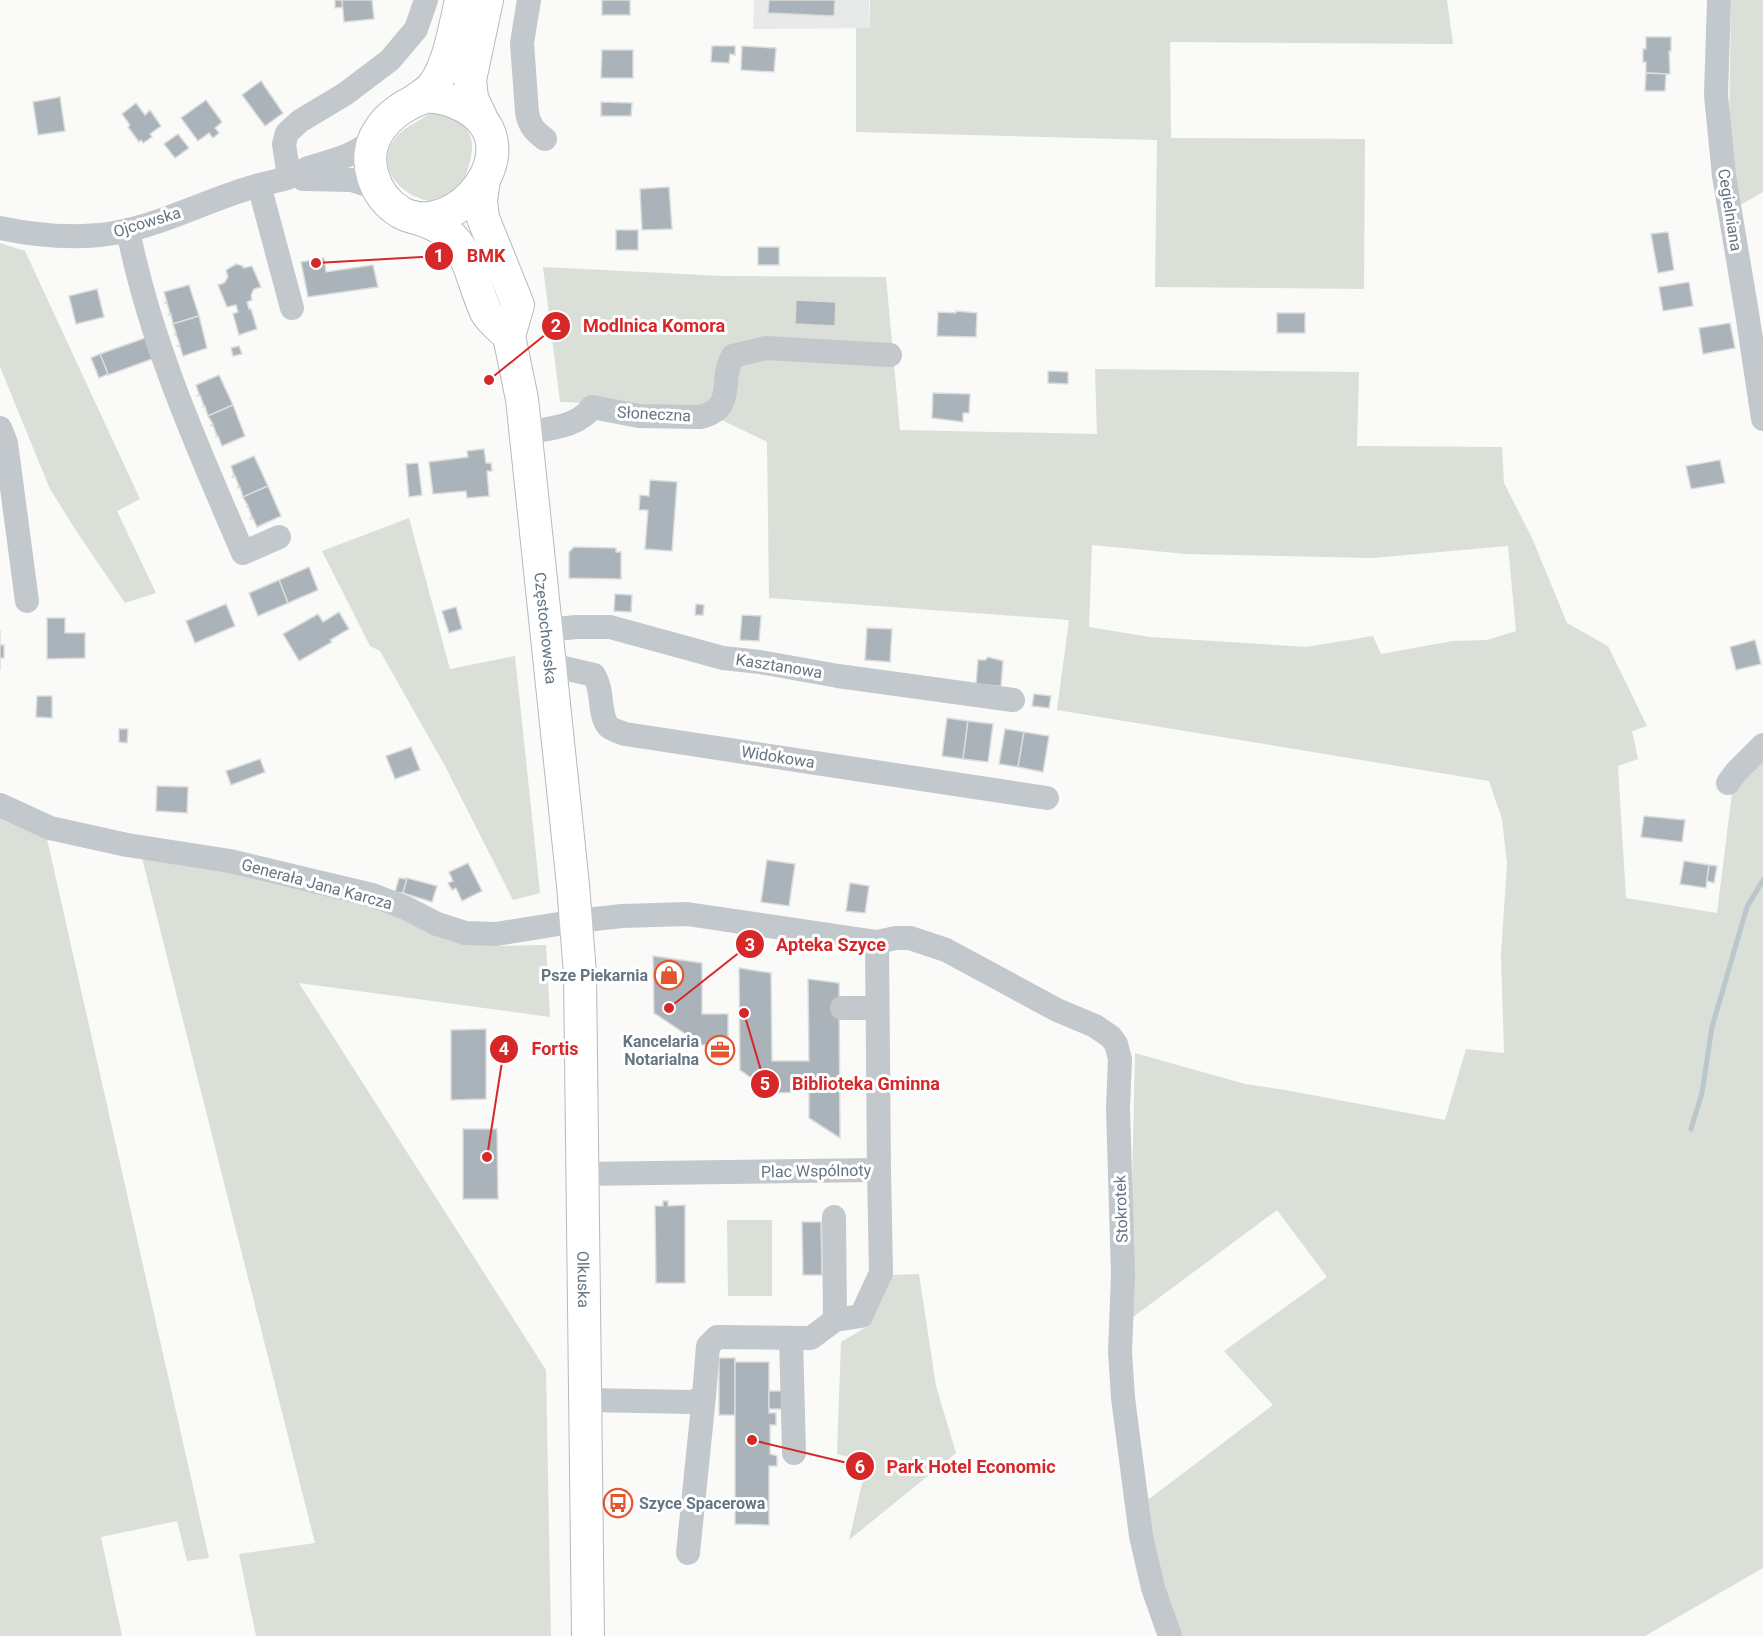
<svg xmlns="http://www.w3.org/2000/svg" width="1763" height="1636" font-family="Roboto,sans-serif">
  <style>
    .built { fill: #e8e9e9 }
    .green { fill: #dadfd7; fill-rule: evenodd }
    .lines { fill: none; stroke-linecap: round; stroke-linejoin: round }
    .stream { stroke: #bbc7cb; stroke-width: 5 }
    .building { fill: #aab3b9; stroke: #dcdcda; stroke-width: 1.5 }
    .major-casing { stroke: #b5babe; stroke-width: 34 }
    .minor { stroke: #c3c8cc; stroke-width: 24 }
    .major { stroke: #fff; stroke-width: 32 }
    .labels { text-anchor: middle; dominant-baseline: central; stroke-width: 6; stroke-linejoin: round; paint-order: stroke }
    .street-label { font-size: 16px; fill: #657683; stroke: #fff }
    .poi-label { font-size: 16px; font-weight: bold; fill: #657683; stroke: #fff; text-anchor: end }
    .leader { fill: none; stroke: #d62828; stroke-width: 2 }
    .callout-dot { fill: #d62828; stroke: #fff; stroke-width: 2 }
    .mark-label { font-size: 18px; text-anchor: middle; font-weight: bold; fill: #fff }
    .callout-label { font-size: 18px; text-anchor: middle; font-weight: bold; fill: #d62828; stroke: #fff; stroke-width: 6; stroke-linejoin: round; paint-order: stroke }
  </style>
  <rect width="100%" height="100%" fill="#fafaf8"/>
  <polygon class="built" points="754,0 869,0 870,28 753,29"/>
  <g class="green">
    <polygon points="870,0 1447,0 1453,44 1170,42 1171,138 1365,139 1364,289 1155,287 1157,140 856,132 856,28 870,28"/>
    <polygon points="1731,0 1763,0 1763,192 1737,207 1729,129"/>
    <path d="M434 110C481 125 477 146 462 186L435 202C400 198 370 164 399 134 408 125 424 119 434 110Z"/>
    <polygon points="0,243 25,251 140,499 117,511 156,593 125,603 75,529 50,489 0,367"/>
    <path d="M543 267 723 276 886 277 900 430 1097 434 1095 369 1359 372 1357 446 1502 447 1504 483 1532 538 1567 623 1608 646 1647 726 1632 731 1638 759 1618 766 1626 898 1717 913 1732 793 1763 761V1568L1645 1636H1162L1128 1515 1273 1405 1224 1351 1327 1277 1277 1210 1129 1320 1135 1053 1245 1084 1285 1090 1445 1120 1466 1049 1504 1053 1501 955 1507 864 1502 819 1489 781 1057 710 1069 620 769 598 767 442 695 407 560 402ZM1092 545 1186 554 1372 558 1508 546 1516 631 1487 640 1453 641 1381 654 1373 636 1306 647 1150 637 1089 627Z"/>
    <polygon points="409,518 450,669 515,656 540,893 513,900 445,766 380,651 370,646 322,551"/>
    <polygon points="0,809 45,830 209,1558 187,1561 177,1521 101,1537 122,1636 0,1636"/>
    <polygon points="140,850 235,868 392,913 447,940 491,946 546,945 550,1017 299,983 546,1370 551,1636 256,1636 239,1554 315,1543"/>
    <polygon points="727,1220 772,1220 772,1296 728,1296"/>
    <polygon points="919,1274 936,1386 956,1453 849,1540 867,1462 837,1454 841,1342 868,1326 891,1275"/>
  </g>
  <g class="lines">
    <polyline class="stream" points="1691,1129 1702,1093 1712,1027 1747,907 1763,880"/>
  </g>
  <g class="building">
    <polygon points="335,0 342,0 343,7 335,8"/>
    <polygon points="342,0 372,0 374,19 344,22"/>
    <rect x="602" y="0" width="28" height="15"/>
    <polygon points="769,0 835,0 834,16 768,13"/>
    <polygon points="1646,37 1671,37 1671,51 1669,51 1670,74 1646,73 1646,62 1643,62 1643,49 1646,49"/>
    <polygon points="712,46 735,46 735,55 730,54 729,63 711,62"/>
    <polygon points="742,46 776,48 774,72 741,70"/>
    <polygon points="602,50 633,50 633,78 601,78"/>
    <polygon points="1646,73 1666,74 1665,91 1645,91"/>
    <polygon points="261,81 283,113 265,126 242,95"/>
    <polygon points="60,97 65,131 38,135 33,102"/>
    <polygon points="206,100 222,122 215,128 219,133 213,138 209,133 198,141 181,118"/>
    <polygon points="601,102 632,103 631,116 601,116"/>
    <polygon points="136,103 145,115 150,110 161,126 150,134 152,137 143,143 141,140 139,142 128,127 130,125 122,114"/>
    <polygon points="178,134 189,148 175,158 164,144"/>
    <polygon points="669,187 672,229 642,230 640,189"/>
    <rect x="616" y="230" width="22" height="20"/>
    <polygon points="1668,232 1674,270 1658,273 1651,234"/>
    <rect x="758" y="247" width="21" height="18"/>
    <polygon points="324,258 326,272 373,265 378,287 308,297 301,262"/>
    <polygon points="236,264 243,266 243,268 252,266 261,287 254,289 251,295 252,300 247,302 249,309 251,309 257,329 239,335 233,314 238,312 236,305 227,307 218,285 224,283 228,277 226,270"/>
    <polygon points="1689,282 1693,306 1663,311 1659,287"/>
    <polygon points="189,285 199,316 173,324 171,314 168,315 170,313 167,303 164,303 167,302 164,292"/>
    <polygon points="97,289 104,317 76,324 69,296"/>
    <polygon points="796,300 836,302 835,326 795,324"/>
    <polygon points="956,311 977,313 976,337 937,336 938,312 956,313"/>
    <rect x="1277" y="313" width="28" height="20"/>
    <polygon points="199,316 207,348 183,356 180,346 177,346 180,345 176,334 174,335 176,333 173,324"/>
    <polygon points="1730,323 1735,348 1703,354 1699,328"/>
    <polygon points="145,338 152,359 108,375 100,354"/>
    <polygon points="239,346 242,354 233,356 231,348"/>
    <polygon points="100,354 108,374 99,378 91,358"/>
    <polygon points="1048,371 1068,372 1068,384 1048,383"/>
    <polygon points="219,375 233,405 208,416 205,406 202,407 204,406 200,395 197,396 199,394 196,385"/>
    <polygon points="933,393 970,394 969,413 963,413 963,422 932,418"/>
    <polygon points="233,405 245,436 222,446 218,436 215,437 217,436 213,425 210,426 213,424 208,416"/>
    <polygon points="484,449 486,463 491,463 492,471 487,471 489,496 467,498 466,491 433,494 429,462 468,457 467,451"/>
    <polygon points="254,456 268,486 243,497 240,487 237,488 239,486 235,476 232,478 234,475 231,466"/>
    <polygon points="1720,460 1725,483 1691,489 1686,466"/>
    <polygon points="418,463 422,495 409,497 406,464"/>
    <polygon points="650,480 677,482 672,551 645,549 648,510 639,510 640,495 649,496"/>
    <polygon points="268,486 281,516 257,527 253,518 250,519 252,517 248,506 246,508 248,506 243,497"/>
    <polygon points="574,547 616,548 616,552 621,552 621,579 569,578 569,552"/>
    <polygon points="309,567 318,590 288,603 279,580"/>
    <polygon points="279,580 288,603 258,616 249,593"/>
    <polygon points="615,594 632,595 631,612 614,611"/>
    <polygon points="226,604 235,626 195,643 186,621"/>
    <polygon points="696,604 704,605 703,615 695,615"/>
    <polygon points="456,607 462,629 449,633 442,611"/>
    <polygon points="339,612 349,629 330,640 332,642 299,661 283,634 318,614 323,622"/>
    <polygon points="742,615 761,616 759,641 740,640"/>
    <polygon points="47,618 65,618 65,633 85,633 85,658 47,659"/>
    <polygon points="867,628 892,629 890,662 865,660"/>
    <polygon points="0,630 0,645 4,645 4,658 0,658 0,670"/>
    <polygon points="1755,640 1761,664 1736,670 1730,647"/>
    <polygon points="988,657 1003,661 1001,686 976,685 978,660 985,660"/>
    <polygon points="1034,694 1051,696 1049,708 1032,706"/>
    <polygon points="37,696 52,696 52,718 36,717"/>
    <polygon points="947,718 968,721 963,759 942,756"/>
    <polygon points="968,721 993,724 988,762 963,759"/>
    <polygon points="119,729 128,729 127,743 119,742"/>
    <polygon points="1005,729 1024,732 1018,767 999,764"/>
    <polygon points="1024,732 1049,736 1043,772 1018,767"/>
    <polygon points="411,747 420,770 395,779 386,756"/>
    <polygon points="260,759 265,772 231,785 226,771"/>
    <polygon points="157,786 188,787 187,813 156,811"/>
    <polygon points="1644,816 1685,820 1682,842 1641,837"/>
    <polygon points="767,860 795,864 789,906 761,902"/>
    <polygon points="1684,861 1709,865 1706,888 1680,884"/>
    <polygon points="468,863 482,891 462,901 456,888 452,890 448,883 453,881 449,872"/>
    <polygon points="1709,865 1717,866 1714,883 1707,881"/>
    <polygon points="399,878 407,879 403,893 395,892"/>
    <polygon points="407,878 437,886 432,902 403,893"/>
    <polygon points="850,883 869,886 865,913 846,911"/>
    <polygon points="653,956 702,963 702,1014 728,1014 728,1044 702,1045 654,1013"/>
    <polygon points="739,968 771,973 772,1061 809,1061 808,979 839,983 840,1138 809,1118 809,1092 773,1093 740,1070"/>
    <polygon points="486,1029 486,1099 451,1100 451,1030"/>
    <polygon points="463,1129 497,1129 498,1199 463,1199"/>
    <polygon points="663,1201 668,1201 668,1206 685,1205 685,1283 656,1283 655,1206 663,1206"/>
    <polygon points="802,1222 821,1222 822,1275 803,1275"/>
    <rect x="719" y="1358" width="16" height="57"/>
    <polygon points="735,1362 769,1362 769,1413 776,1413 776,1425 770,1425 770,1454 777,1456 777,1466 769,1466 769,1525 735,1524"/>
    <rect x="769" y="1391" width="13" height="18"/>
  </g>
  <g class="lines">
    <g class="major-casing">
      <g id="major">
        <path d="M425 97C439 96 452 100 465 107 535 146 455 244 400 212 374 196 361 159 378 132 388 115 407 103 425 97Z"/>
        <path d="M414 101C421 96 428 92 433 86 449 65 455 26 461 0"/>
        <polyline points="481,117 472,98 470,80 487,0"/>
        <path id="s1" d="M484 180 481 200 483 218 518 305 509 336 522 399 573 885 580 974 588 1636"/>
        <path d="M413 217C470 232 466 267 486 312 491 321 502 329 509 336"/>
      </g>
    </g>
    <g class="minor">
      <path d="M529 0 522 43 527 112C529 125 534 131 545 139"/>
      <polyline points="1719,0 1716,95 1724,176 1747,313 1763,419"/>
      <polyline points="289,177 284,144 287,133 300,121 345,94 390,60 416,29 426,0"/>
      <polyline points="303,179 352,180 377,188"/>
      <polyline points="259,185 292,308"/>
      <path d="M0 228C33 235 66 238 100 235 150 230 196 205 243 190 258 185 273 182 287 178 295 175 301 171 308 168 334 160 352 157 374 139"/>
      <path d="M128 230C150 342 198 448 243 553L279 537"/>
      <polyline points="0,428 6,443 27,601"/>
      <path d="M525 433C549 428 577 428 592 407L639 416 700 417C738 408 718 379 733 356L766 348 890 355"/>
      <polyline points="547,630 576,627 610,627 723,658 760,662 838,676 1013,700"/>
      <path d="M551 665 594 675C604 691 598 713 608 726 612 730 620 732 625 734L1047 798"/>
      <polyline points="1728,783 1736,772 1763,745"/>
      <polyline points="0,805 50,828 127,845 230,861 372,895 406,908 437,924 465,933 496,934 577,921 622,916 687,914 877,942 896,938 910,938 946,950 1057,1010 1095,1026 1111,1037 1116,1044 1120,1059 1118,1108 1123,1275 1120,1352 1123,1398 1141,1536 1153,1588 1170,1636"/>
      <polyline points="842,1008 877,1008"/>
      <polyline points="583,1174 879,1170 877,942"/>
      <polyline points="834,1217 835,1320"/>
      <polyline points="791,1338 794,1453"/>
      <polyline points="585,1400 693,1402 704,1396 708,1346 717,1337 811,1338 835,1320 861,1316 881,1273 879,1170"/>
      <polyline points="688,1553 704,1396"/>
    </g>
    <use href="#major" class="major"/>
  </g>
  <defs>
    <g id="shop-ring" transform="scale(1.5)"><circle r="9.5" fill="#fff" stroke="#e4572e" stroke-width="1.5"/><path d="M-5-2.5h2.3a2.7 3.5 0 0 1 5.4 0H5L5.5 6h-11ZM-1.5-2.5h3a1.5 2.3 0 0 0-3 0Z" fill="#e4572e"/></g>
    <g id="office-ring" transform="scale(1.5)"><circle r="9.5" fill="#fff" stroke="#e4572e" stroke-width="1.5"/><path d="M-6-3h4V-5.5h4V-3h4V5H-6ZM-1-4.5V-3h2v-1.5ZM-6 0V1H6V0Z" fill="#e4572e"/></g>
    <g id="bus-ring" transform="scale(1.5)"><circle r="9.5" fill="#fff" stroke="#e4572e" stroke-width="1.5"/><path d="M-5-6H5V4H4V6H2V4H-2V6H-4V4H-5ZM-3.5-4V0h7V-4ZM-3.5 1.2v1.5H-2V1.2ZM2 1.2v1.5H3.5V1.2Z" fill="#e4572e"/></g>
  </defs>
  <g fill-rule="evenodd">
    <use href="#shop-ring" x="669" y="975"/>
    <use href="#office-ring" x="720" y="1050"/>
    <use href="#bus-ring" x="618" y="1503"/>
  </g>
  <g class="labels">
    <g class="street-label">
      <text transform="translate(1730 210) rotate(81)">Cegielniana</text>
      <text transform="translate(147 222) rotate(-17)">Ojcowska</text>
      <text transform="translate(654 414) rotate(3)">Słoneczna</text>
      <text stroke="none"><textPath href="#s1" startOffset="459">Częstochowska</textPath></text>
      <text transform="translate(779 666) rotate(9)">Kasztanowa</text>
      <text transform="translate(778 757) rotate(9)">Widokowa</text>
      <text transform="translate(317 884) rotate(15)">Generała Jana Karcza</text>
      <text transform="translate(816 1171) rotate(-1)">Plac Wspólnoty</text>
      <text transform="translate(1121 1209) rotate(-92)">Stokrotek</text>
      <text stroke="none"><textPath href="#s1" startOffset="1112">Olkuska</textPath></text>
    </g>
    <g class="poi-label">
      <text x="648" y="975">Psze Piekarnia</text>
      <text x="699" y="1041">Kancelaria<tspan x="699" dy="18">Notarialna</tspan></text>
      <text x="639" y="1503" text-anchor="start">Szyce Spacerowa</text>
    </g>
  </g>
  <path class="leader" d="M316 263L439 256M489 380L556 326M669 1008L750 944M487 1157L504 1049M744 1013L765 1084M752 1440L860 1466"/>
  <g class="callout-dot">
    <circle cx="316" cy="263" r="6"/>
    <circle cx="489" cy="380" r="6"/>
    <circle cx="669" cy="1008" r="6"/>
    <circle cx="487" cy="1157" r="6"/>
    <circle cx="744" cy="1013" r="6"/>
    <circle cx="752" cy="1440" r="6"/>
    <circle cx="439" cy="256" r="15"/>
    <circle cx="556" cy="326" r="15"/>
    <circle cx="750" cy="944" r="15"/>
    <circle cx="504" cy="1049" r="15"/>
    <circle cx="765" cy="1084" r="15"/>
    <circle cx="860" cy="1466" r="15"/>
  </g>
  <g class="mark-label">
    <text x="439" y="262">1</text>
    <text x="556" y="332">2</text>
    <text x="750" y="951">3</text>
    <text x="504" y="1055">4</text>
    <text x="765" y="1090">5</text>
    <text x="860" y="1473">6</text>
  </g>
  <g class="callout-label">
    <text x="486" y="262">BMK</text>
    <text x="654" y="332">Modlnica Komora</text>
    <text x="831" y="951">Apteka Szyce</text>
    <text x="555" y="1055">Fortis</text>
    <text x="866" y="1090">Biblioteka Gminna</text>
    <text x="971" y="1473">Park Hotel Economic</text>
  </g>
</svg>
